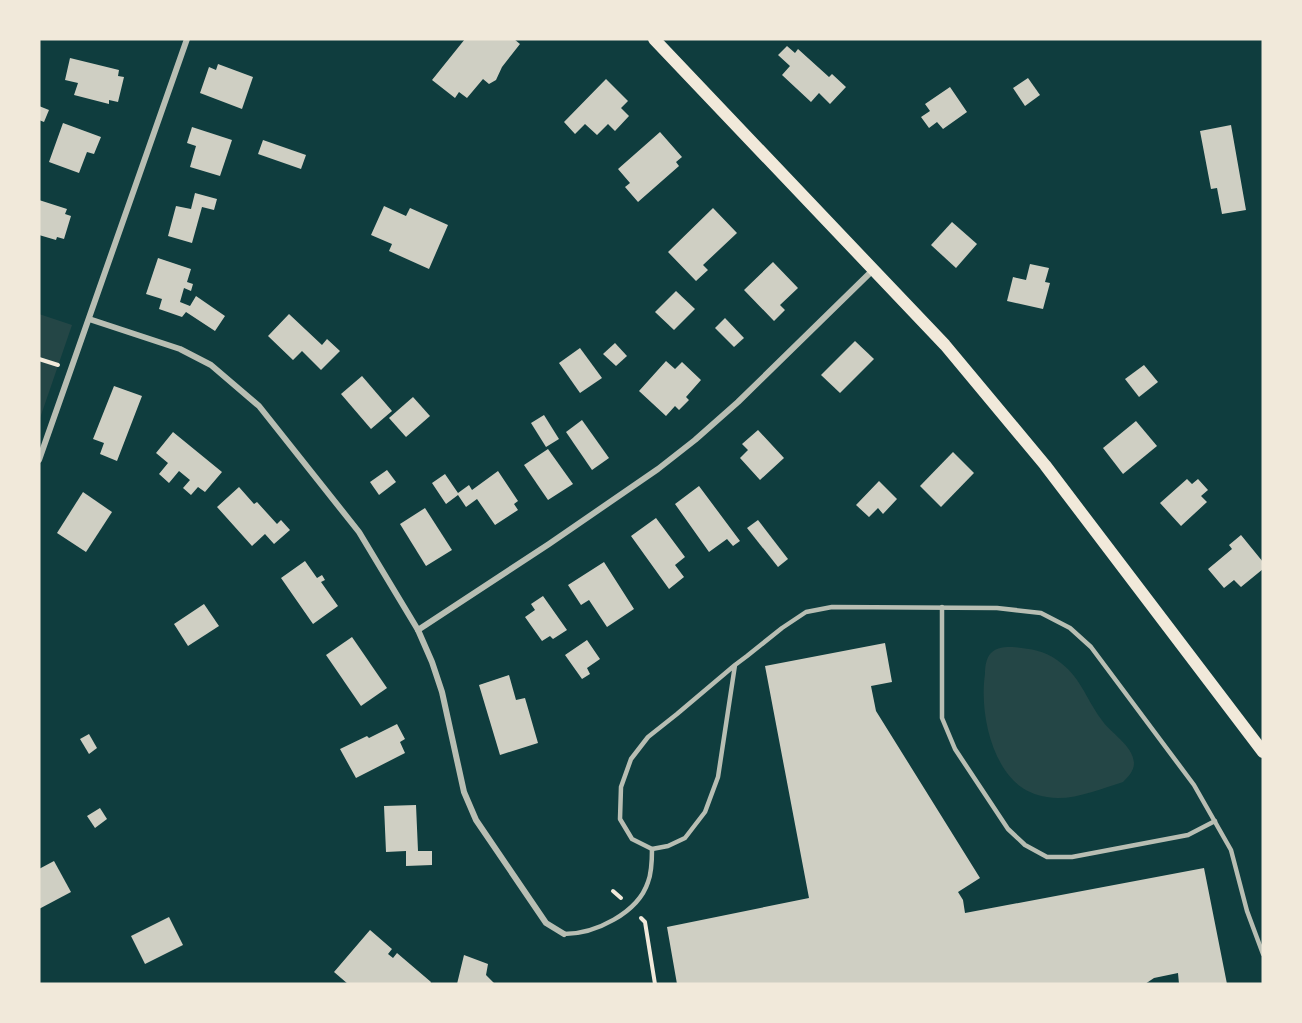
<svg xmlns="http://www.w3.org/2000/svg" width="1302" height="1023" font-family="Montserrat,sans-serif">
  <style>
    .green { fill: #244646 }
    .building { fill: #cfcfc3 }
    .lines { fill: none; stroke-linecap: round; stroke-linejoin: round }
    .path { stroke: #f1e9da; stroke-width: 4 }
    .service { stroke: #b8beb3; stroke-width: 4.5 }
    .minor { stroke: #b8beb3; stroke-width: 6 }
    .secondary { stroke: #f1e9da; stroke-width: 12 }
  </style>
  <rect width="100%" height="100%" fill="#0f3d3e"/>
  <g class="green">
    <polygon points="39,314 72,325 39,421"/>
    <path d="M1013 647C1029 649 1043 650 1057 660 1081 677 1085 697 1101 719 1110 733 1133 745 1134 763 1134 771 1128 777 1123 782 1100 789 1070 802 1047 797 1035 795 1023 790 1014 781 989 756 980 708 985 674 985 667 986 658 991 653 997 647 1005 647 1013 647Z"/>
  </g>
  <g class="building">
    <polygon points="465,39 514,39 520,44 502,67 496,80 489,84 483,79 467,98 459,92 455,98 432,80"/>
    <polygon points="787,46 795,53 798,49 829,77 832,74 846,87 830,104 819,93 811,102 782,75 790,66 778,55"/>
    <polygon points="70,58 119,70 118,76 124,77 118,102 109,100 109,104 74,95 78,83 65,80"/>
    <polygon points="218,64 253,77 242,109 200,93 209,67 216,70"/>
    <polygon points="1028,78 1040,95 1025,106 1013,88"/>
    <polygon points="606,79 628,101 621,108 629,116 615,131 608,124 597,135 585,124 575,134 564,122"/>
    <polygon points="950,87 967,112 943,129 937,122 929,128 921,117 930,111 925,104"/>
    <polygon points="39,106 49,110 44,122 39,120"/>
    <polygon points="63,123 101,137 94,154 87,152 79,173 49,162"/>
    <polygon points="1231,125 1246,210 1222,214 1217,188 1211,189 1200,131"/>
    <polygon points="192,127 232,140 220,176 190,167 196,146 187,143"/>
    <polygon points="660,132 682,157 676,162 679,166 638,202 625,187 630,183 618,169"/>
    <polygon points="263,140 306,155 301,169 258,154"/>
    <polygon points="195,193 217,199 214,210 202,207 192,243 168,236 176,206 191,209"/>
    <polygon points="39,200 67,209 65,214 71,216 64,239 57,237 56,240 39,235"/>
    <polygon points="384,206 406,216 410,208 448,225 429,269 389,251 392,244 371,235"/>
    <polygon points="713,208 737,233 703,265 708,270 696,281 668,252"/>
    <polygon points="952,222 977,244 956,268 931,245"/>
    <polygon points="158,258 191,269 187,282 193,284 191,291 184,288 180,302 190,306 196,296 225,316 215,331 186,312 182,317 159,309 162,299 146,294"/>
    <polygon points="773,262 798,288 780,305 785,310 774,321 744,290"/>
    <polygon points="1030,264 1049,268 1045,282 1050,283 1043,309 1007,301 1013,277 1026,280"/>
    <polygon points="676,291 695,309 674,330 655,312"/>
    <polygon points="289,314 322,345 327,339 340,351 321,370 302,351 293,360 268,336"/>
    <polygon points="725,318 744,338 734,347 715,328"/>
    <polygon points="855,341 874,359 840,393 821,375"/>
    <polygon points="615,343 627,356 616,366 603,354"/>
    <polygon points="580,348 602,378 580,393 559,363"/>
    <polygon points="666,361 675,369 682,362 701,380 686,397 689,400 679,410 675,406 666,416 639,391"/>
    <polygon points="1144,365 1158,382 1139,397 1125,379"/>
    <polygon points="362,376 392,411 371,429 341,394"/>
    <polygon points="114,386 142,396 117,461 100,454 104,443 93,439"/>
    <polygon points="413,397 430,416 406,437 389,418"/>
    <polygon points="544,415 559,439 546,447 531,423"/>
    <polygon points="582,420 609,458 592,470 566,432"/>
    <polygon points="1136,421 1157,446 1123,474 1103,448"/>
    <polygon points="758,430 784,458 760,480 740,458 748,450 742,444"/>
    <polygon points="173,432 222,472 205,492 198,487 191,495 183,488 190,480 179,471 169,483 159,474 168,463 156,453"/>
    <polygon points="548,449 573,484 548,500 524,465"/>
    <polygon points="953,452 974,473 941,507 920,486"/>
    <polygon points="387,470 396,482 379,495 370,482"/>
    <polygon points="498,471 518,501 514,504 518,510 495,525 477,499 466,507 458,495 446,504 432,483 445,474 458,493 469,485 472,490"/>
    <polygon points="1187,479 1192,484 1198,479 1208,490 1201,496 1207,502 1181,526 1160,503"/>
    <polygon points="879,481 897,499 883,514 878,508 869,517 856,505"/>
    <polygon points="699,486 740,541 733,546 727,539 709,552 675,504"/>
    <polygon points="239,487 254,504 257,502 277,524 281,520 290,530 274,544 265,534 252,546 217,507"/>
    <polygon points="83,492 112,512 86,552 57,533"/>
    <polygon points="425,508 452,550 426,566 400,524"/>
    <polygon points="656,518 685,557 675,565 684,577 669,589 631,536"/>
    <polygon points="758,520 788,559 778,567 747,528"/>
    <polygon points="1241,535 1263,562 1263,569 1241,587 1234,580 1224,588 1208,569 1232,549 1229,545"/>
    <polygon points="305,561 317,578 322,575 325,580 321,582 338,606 313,624 281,578"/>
    <polygon points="604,562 634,609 607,627 589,600 581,605 568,585"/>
    <polygon points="543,596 567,630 553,639 550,636 542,641 525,617 535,610 531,604"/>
    <polygon points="204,604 219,626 188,646 174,624"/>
    <polygon points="352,637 387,688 361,706 326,655"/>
    <polygon points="587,640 600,659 587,668 590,674 582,679 565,655"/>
    <polygon points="885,643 892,682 871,686 876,711 980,878 958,892 963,900 965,913 1204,868 1227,984 1179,984 1178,973 1154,978 1145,984 677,984 667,927 809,898 765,666"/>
    <polygon points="509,675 516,700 525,698 538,743 500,755 479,685"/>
    <polygon points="397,724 405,739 400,742 405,753 356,778 340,749 367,736 369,738"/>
    <polygon points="89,734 97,748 89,754 80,739"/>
    <polygon points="416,805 418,851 432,851 432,865 406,866 406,851 386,852 384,806"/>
    <polygon points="100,808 107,819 95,828 87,816"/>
    <polygon points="54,861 71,892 39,909 39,869"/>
    <polygon points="169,917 183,945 145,964 131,936"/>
    <polygon points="370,930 392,949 388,954 393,958 397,953 431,982 430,984 348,984 334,972"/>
    <polygon points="464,955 488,964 486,975 495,984 457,984"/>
  </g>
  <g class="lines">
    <g class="path">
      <polyline points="39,359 58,365"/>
      <polyline points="613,891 621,898"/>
      <polyline points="641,918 645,922 655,984"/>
    </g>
    <g class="service">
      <polyline points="942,607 942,718 955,749 1008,829 1025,845 1047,857 1072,857 1188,835 1215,821"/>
      <polyline points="735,665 718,777 705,812 685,838 668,846 652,849 632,839 620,819 621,787 631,759 648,737 677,714 735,665 747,656 782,628 806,612 832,607 997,608 1041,613 1070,628 1091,647 1194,785 1231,850 1247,911 1263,954"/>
      <path d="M564 934C595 934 638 913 648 882 652 872 652 860 652 849"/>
    </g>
    <g class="minor">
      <polyline points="89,319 180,349 211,365 259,406 359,532 418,630 432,662 442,692 464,792 476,820 546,923 564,934"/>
      <polyline points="39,460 187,39"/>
      <polyline points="418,630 549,544 658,469 695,440 738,402 874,269"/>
    </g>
    <polyline class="secondary" points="654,39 945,345 1045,465 1263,752"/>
  </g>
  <rect width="1302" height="1023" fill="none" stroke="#f1e9da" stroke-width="81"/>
</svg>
